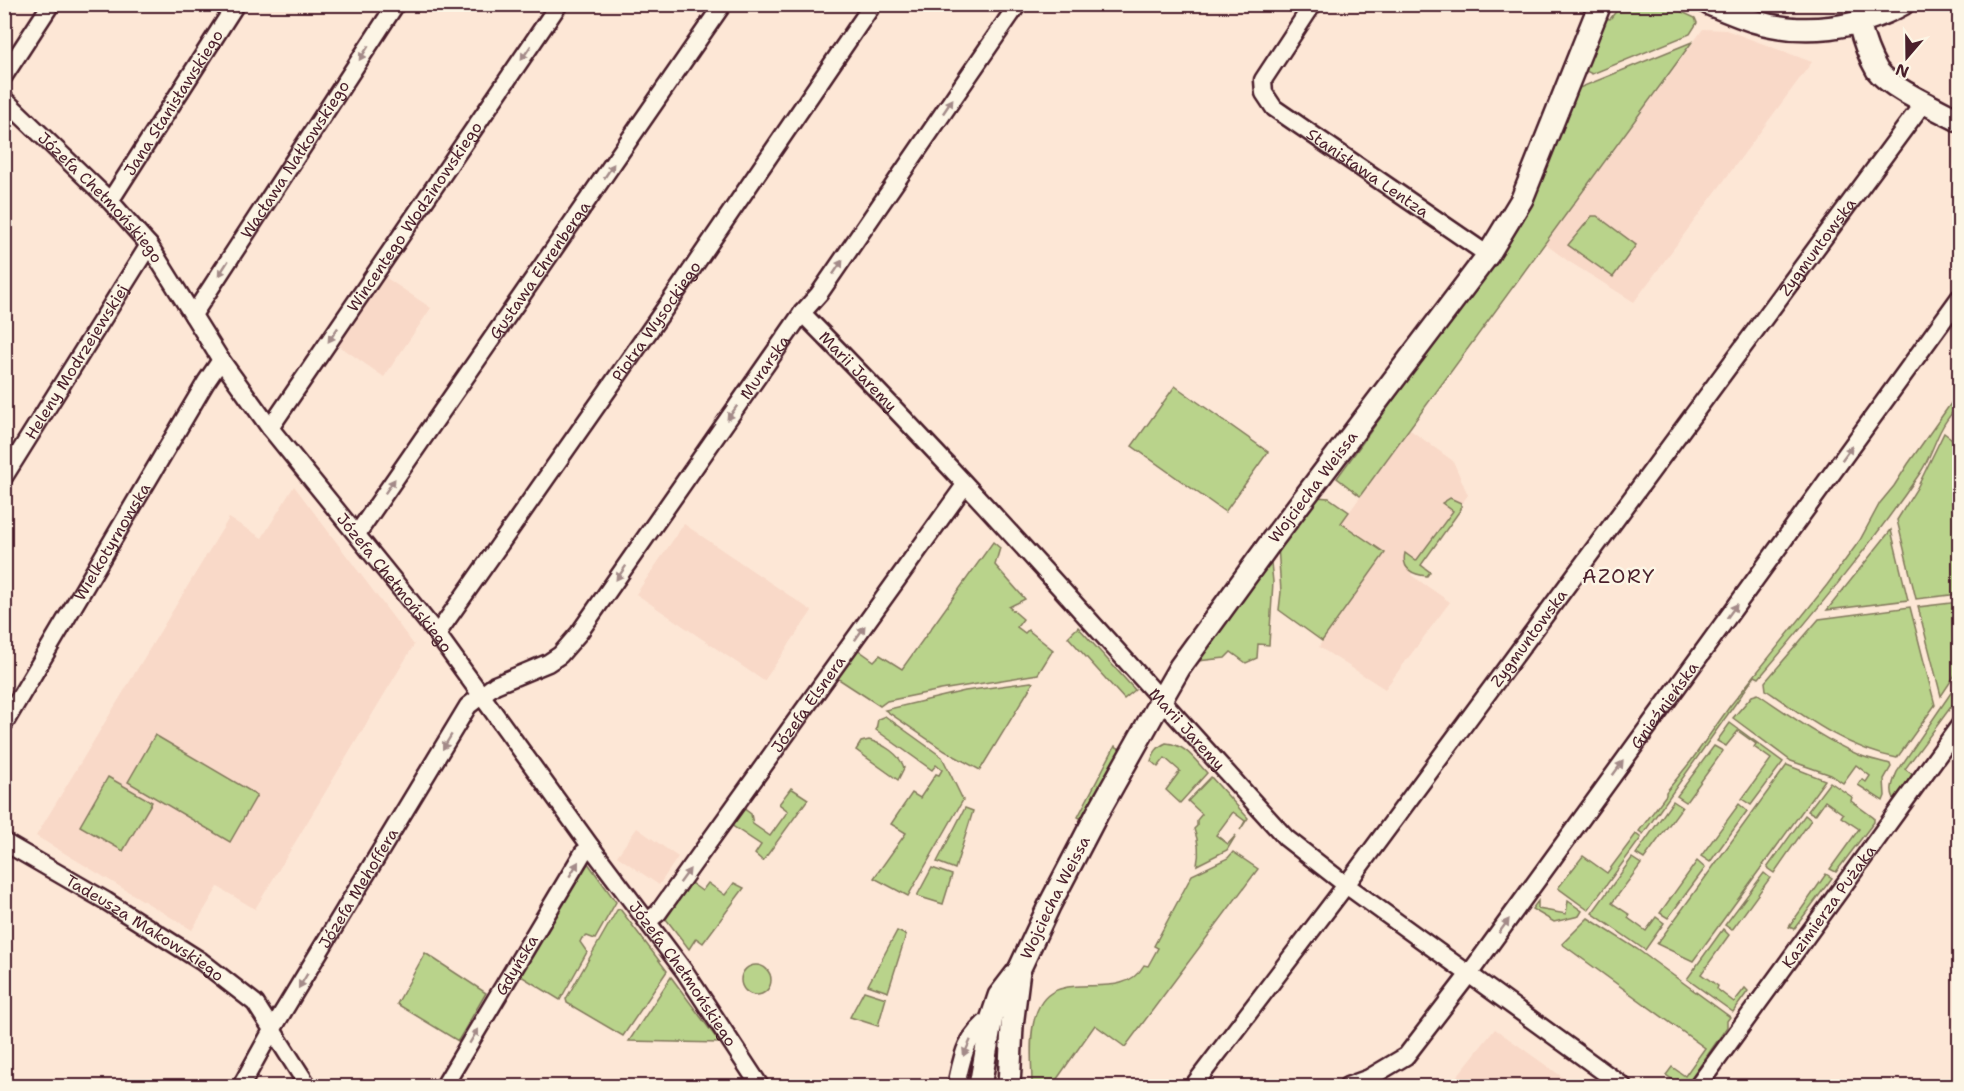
<svg xmlns="http://www.w3.org/2000/svg" width="1964" height="1091" font-family="'Shantell Sans',sans-serif">
  <style>
    .built { fill: #f9d9c8 }
    .green { fill: #b9d38b; stroke: #82795b; stroke-width: 1.5 }
    .lines { fill: none; stroke-linecap: round; stroke-linejoin: round }
    .minor-casing { stroke: #4a1f2b; stroke-width: 21 }
    .tertiary-casing { stroke: #4a1f2b; stroke-width: 26 }
    .minor { stroke: #fcf5e5; stroke-width: 16 }
    .tertiary { stroke: #fcf5e5; stroke-width: 21 }
    .oneway { fill: #a38a88 }
    .labels { text-anchor: middle; dominant-baseline: central; stroke-width: 5; stroke-linejoin: round; paint-order: stroke }
    .street-label { font-size: 16px; fill: #4a1f2b; stroke: #fcf5e5 }
    .quarter-label { font-size: 20px; letter-spacing: 1.5px; fill: #4a1f2b; stroke: #fcf5e5 }
  </style>
  <rect width="100%" height="100%" fill="#fde7d6"/>
  <filter id="ink" filterUnits="userSpaceOnUse"><feTurbulence type="fractalNoise" baseFrequency=".0167" numOctaves="2"/><feDisplacementMap in="SourceGraphic" scale="12" xChannelSelector="R" yChannelSelector="G"/><feConvolveMatrix kernelMatrix="1 2 1 2 8 2 1 2 1" color-interpolation-filters="sRGB"/></filter>
  <g filter="url(#ink)">
    <g class="built">
      <polygon points="1703,29 1726,30 1812,62 1634,302 1568,261 1545,244"/>
      <polygon points="385,277 431,308 384,377 338,345"/>
      <polygon points="1409,429 1453,461 1468,495 1411,575 1450,602 1385,689 1319,647 1322,641 1279,610"/>
      <polygon points="294,486 414,645 255,909 218,887 192,930 36,836 229,518 262,538"/>
      <polygon points="684,524 812,611 764,681 636,594"/>
      <polygon points="637,828 678,857 659,885 617,856"/>
      <polygon points="1495,1029 1575,1086 1449,1086"/>
    </g>
    <g class="green">
      <polygon points="1621,5 1667,5 1695,18 1697,23 1690,34 1592,74 1584,70 1604,18 1610,19"/>
      <polygon points="1692,42 1360,496 1337,478 1506,244 1542,179 1579,88"/>
      <polygon points="1592,216 1597,216 1636,245 1613,277 1568,245"/>
      <polygon points="1175,386 1268,452 1225,512 1132,446"/>
      <path d="M1959 392C1960 408 1949 414 1942 428 1934 442 1930 459 1920 473 1872 544 1815 612 1759 678L1755 676 1643 834 1639 831 1666 795V792L1691 761 1730 706 1827 585 1860 540 1880 503 1894 486 1908 464Z"/>
      <polygon points="1944,433 1959,444 1959,594 1916,599 1897,520 1917,488"/>
      <polygon points="1316,497 1329,498 1349,512 1341,523 1385,553 1322,641 1279,610 1281,592 1278,545"/>
      <path d="M1450 498 1461 503V509L1421 565 1430 572 1427 576C1413 575 1401 569 1405 553L1416 561 1453 511 1442 503Z"/>
      <polygon points="1891,530 1908,600 1827,610"/>
      <polygon points="993,542 1000,548 995,565 1025,599 1009,607 1023,619 1017,627 1025,633 1028,630 1053,650 1038,674 941,690 887,701 880,706 837,678 857,649 874,661 880,655 902,669"/>
      <polygon points="1270,553 1273,582 1269,645 1258,644 1257,658 1246,663 1231,652 1225,658 1197,661"/>
      <polygon points="1959,602 1959,669 1941,696 1918,607"/>
      <path d="M1910 607 1935 705 1897 758C1848 749 1806 718 1766 690L1765 682 1819 619Z"/>
      <polygon points="1078,627 1135,690 1124,699 1068,637"/>
      <path d="M1959 681V696L1905 769 1917 778 1898 804C1888 793 1892 784 1897 772Z"/>
      <polygon points="1031,682 1033,683 980,770 945,751 885,710 965,691"/>
      <path d="M1758 694C1791 716 1823 739 1859 755 1868 759 1880 761 1890 764L1891 767 1884 779 1885 796 1883 801 1858 785 1862 779 1866 782 1870 776 1856 765 1843 783 1831 775 1791 761 1733 718 1752 696Z"/>
      <polygon points="885,716 942,757 963,800 908,896 874,878 906,833 891,824 912,793 920,798 936,774 939,775 942,770 936,765 932,770 876,730 878,719"/>
      <polygon points="1730,723 1783,762 1751,805 1742,799 1771,759 1754,747 1756,744 1738,731 1726,746 1717,741"/>
      <polygon points="155,735 257,795 230,842 128,782"/>
      <path d="M869 740C883 744 900 754 904 768L898 780 856 750 861 742Z"/>
      <path d="M1166 743C1185 744 1195 760 1207 773L1180 803 1166 790 1180 771 1165 758 1158 767 1151 761C1154 752 1157 747 1166 743Z"/>
      <polygon points="1115,746 1122,750 1084,820 1078,817"/>
      <polygon points="1714,746 1723,751 1686,802 1677,796"/>
      <polygon points="1787,765 1825,780 1693,961 1657,944"/>
      <polygon points="108,777 152,802 123,851 80,826"/>
      <path d="M1211 777 1248 818 1240 830 1245 821 1233 812 1216 835 1228 844 1236 835 1227 850 1197 865C1200 852 1199 842 1194 829L1197 826V820L1202 814 1188 801Z"/>
      <polygon points="1830,782 1852,797 1851,801 1874,818 1874,822 1836,872 1830,869 1859,829 1841,817 1843,814 1825,801 1815,815 1808,811"/>
      <polygon points="791,788 808,799 763,861 755,854 761,845 731,825 743,808 751,814 753,824 770,836 788,811 779,804"/>
      <polygon points="1673,801 1682,807 1644,859 1636,854"/>
      <polygon points="1739,804 1747,811 1710,862 1701,856"/>
      <polygon points="965,808 973,811 955,869 937,862"/>
      <polygon points="1805,815 1811,820 1774,873 1767,868"/>
      <polygon points="1636,834 1641,838 1588,910 1558,888 1583,856 1607,873"/>
      <path d="M1233 852 1258 869 1125 1047 1095 1025 1052 1086H1032C1032 1065 1029 1041 1034 1021 1048 957 1119 1010 1144 965L1148 966 1158 948 1154 946 1192 875 1228 858Z"/>
      <polygon points="1632,858 1641,864 1612,903 1630,915 1628,918 1646,931 1656,917 1664,923 1645,950 1592,913"/>
      <polygon points="585,859 616,902 595,939 587,936 582,938 580,942 587,952 560,1000 516,973"/>
      <polygon points="1697,861 1705,868 1668,918 1660,913"/>
      <polygon points="932,868 952,875 943,904 917,896"/>
      <polygon points="1764,873 1770,878 1732,930 1725,925"/>
      <polygon points="1826,874 1832,878 1794,929 1789,927"/>
      <polygon points="691,883 702,891 708,883 725,895 734,883 744,888 703,943 696,938 689,949 666,919"/>
      <polygon points="1538,901 1538,909 1566,914 1568,901 1582,911 1579,916 1554,922 1532,909"/>
      <polygon points="620,909 667,971 623,1036 567,1003 566,999 617,910"/>
      <polygon points="1588,918 1637,949 1730,1017 1727,1021 1727,1027 1686,1086 1682,1086 1666,1075 1672,1067 1685,1076 1705,1048 1562,944"/>
      <polygon points="1723,929 1729,935 1701,974 1718,986 1717,989 1734,1002 1745,988 1748,991 1733,1012 1687,979"/>
      <polygon points="897,931 906,935 888,992 868,985"/>
      <polygon points="425,953 486,993 458,1041 397,1004"/>
      <circle cx="756" cy="980" r="15"/>
      <polygon points="671,977 720,1043 629,1041"/>
      <polygon points="864,991 886,998 878,1026 850,1017"/>
    </g>
    <g class="lines">
      <g class="minor-casing">
        <g id="minor">
          <path id="s1" d="M1313 4 1263 80 1264 93 1274 108 1488 255"/>
          <polyline points="4,76 51,4"/>
          <path id="s2" d="M4 99 110 201 149 245 221 360 270 428 437 634 591 847 685 972 760 1086"/>
          <path id="s3" d="M110 201 236 4"/>
          <path id="s4" d="M802 313C969 482 1126 662 1286 838L1346 885 1623 1086"/>
          <path id="s5" d="M193 315 396 4"/>
          <path id="s6" d="M270 428 559 4"/>
          <path id="s7" d="M4 477 149 245"/>
          <path id="s8" d="M357 534 723 4"/>
          <path id="s9" d="M437 634 673 297 873 4"/>
          <path id="s10" d="M4 724 206 382 221 360"/>
          <path id="s11" d="M4 842 106 901 201 961 255 1003 308 1086"/>
          <path id="s12" d="M648 921 658 913 965 485"/>
          <path id="s13" d="M241 1086 272 1030 468 706 495 685 548 663 560 655 579 633 802 313 819 294 1018 4"/>
          <path id="s14" d="M444 1086 583 853 591 847"/>
          <path d="M956 1086C963 1054 964 1039 992 1017"/>
          <path id="s15" d="M1193 1086 1346 885 1924 102"/>
          <path id="s16" d="M1347 1086 1369 1078 1406 1056 1469 974 1960 297"/>
          <path id="s17" d="M1698 1086 1960 725"/>
        </g>
      </g>
      <g class="tertiary-casing">
        <g id="tertiary">
          <path d="M1709 4C1724 10 1738 16 1753 21 1803 36 1858 29 1903 4"/>
          <path d="M1859 23C1863 39 1868 55 1877 70 1891 89 1938 109 1960 121"/>
          <path id="s18" d="M980 1086 992 1017 999 996 1019 970 1049 906 1097 814 1161 700 1180 667 1273 539 1488 255 1522 199 1600 4"/>
          <polyline points="1009,1086 1012,1026 1019,970"/>
        </g>
      </g>
      <use href="#minor" class="minor"/>
      <use href="#tertiary" class="tertiary"/>
    </g>
    <defs><path id="oneway-solid" d="M-6-.8H1V-3.2L6.5 0L1 3.2V.8H-6Z" transform="scale(1.5)"/></defs>
    <g class="oneway">
      <use href="#oneway-solid" transform="translate(364 53) rotate(123)"/>
      <use href="#oneway-solid" transform="translate(526 53) rotate(124)"/>
      <use href="#oneway-solid" transform="translate(948 106) rotate(-56)"/>
      <use href="#oneway-solid" transform="translate(609 171) rotate(-56)"/>
      <use href="#oneway-solid" transform="translate(838 267) rotate(-56)"/>
      <use href="#oneway-solid" transform="translate(223 269) rotate(123)"/>
      <use href="#oneway-solid" transform="translate(333 335) rotate(124)"/>
      <use href="#oneway-solid" transform="translate(732 413) rotate(125)"/>
      <use href="#oneway-solid" transform="translate(1847 453) rotate(-54)"/>
      <use href="#oneway-solid" transform="translate(390 486) rotate(-55)"/>
      <use href="#oneway-solid" transform="translate(621 573) rotate(125)"/>
      <use href="#oneway-solid" transform="translate(1732 611) rotate(-54)"/>
      <use href="#oneway-solid" transform="translate(860 633) rotate(-55)"/>
      <use href="#oneway-solid" transform="translate(447 742) rotate(121)"/>
      <use href="#oneway-solid" transform="translate(1618 768) rotate(-54)"/>
      <use href="#oneway-solid" transform="translate(574 869) rotate(-59)"/>
      <use href="#oneway-solid" transform="translate(685 876) rotate(-54)"/>
      <use href="#oneway-solid" transform="translate(1504 926) rotate(-54)"/>
      <use href="#oneway-solid" transform="translate(303 981) rotate(121)"/>
      <use href="#oneway-solid" transform="translate(474 1036) rotate(-59)"/>
      <use href="#oneway-solid" transform="translate(967 1048) rotate(114)"/>
    </g>
  </g>
  <g class="labels">
    <g class="street-label">
      <text stroke="none"><textPath href="#s3" startOffset="117">Jana Stanisławskiego</textPath></text>
      <text stroke="none"><textPath href="#s5" startOffset="186">Wacława Nałkowskiego</textPath></text>
      <text stroke="none"><textPath href="#s1" startOffset="236">Stanisława Lentza</textPath></text>
      <text stroke="none"><textPath href="#s2" startOffset="138">Józefa Chełmońskiego</textPath></text>
      <text stroke="none"><textPath href="#s6" startOffset="256">Wincentego Wodzinowskiego</textPath></text>
      <text stroke="none"><textPath href="#s15" startOffset="1046">Zygmuntowska</textPath></text>
      <text stroke="none"><textPath href="#s8" startOffset="321">Gustawa Ehrenberga</textPath></text>
      <text stroke="none"><textPath href="#s9" startOffset="382">Piotra Wysockiego</textPath></text>
      <text stroke="none"><textPath href="#s7" startOffset="136">Heleny Modrzejewskiej</textPath></text>
      <text stroke="none"><textPath href="#s13" startOffset="902">Murarska</textPath></text>
      <text stroke="none"><textPath href="#s4" startOffset="81">Marii Jaremy</textPath></text>
      <text stroke="none"><textPath href="#s18" startOffset="692">Wojciecha Weissa</textPath></text>
      <text stroke="none"><textPath href="#s10" startOffset="212">Wielkotyrnowska</textPath></text>
      <text stroke="none"><textPath href="#s2" startOffset="624">Józefa Chełmońskiego</textPath></text>
      <text stroke="none"><textPath href="#s15" startOffset="560">Zygmuntowska</textPath></text>
      <text stroke="none"><textPath href="#s16" startOffset="502">Gnieźnieńska</textPath></text>
      <text stroke="none"><textPath href="#s12" startOffset="270">Józefa Elsnera</textPath></text>
      <text stroke="none"><textPath href="#s4" startOffset="567">Marii Jaremy</textPath></text>
      <text stroke="none"><textPath href="#s13" startOffset="230">Józefa Mehoffera</textPath></text>
      <text stroke="none"><textPath href="#s18" startOffset="206">Wojciecha Weissa</textPath></text>
      <text stroke="none"><textPath href="#s17" startOffset="222">Kazimierza Pużaka</textPath></text>
      <text stroke="none"><textPath href="#s11" startOffset="165">Tadeusza Makowskiego</textPath></text>
      <text stroke="none"><textPath href="#s14" startOffset="141">Gdyńska</textPath></text>
      <text stroke="none"><textPath href="#s2" startOffset="1110">Józefa Chełmońskiego</textPath></text>
    </g>
    <g class="quarter-label">
      <text x="1619" y="576">AZORY</text>
    </g>
  </g>
  <rect width="1964" height="1091" fill="none" stroke="#fcf5e5" stroke-width="24"/>
  <rect x="12" y="12" width="1940" height="1067" fill="none" stroke="#4a1f2b" stroke-width="2" filter="url(#ink)"/>
  <g transform="translate(1907 57) rotate(200)" stroke="#fcf5e5" stroke-width="4.5" paint-order="stroke">
  <path d="M0-4.5L10 22L0 15L-10 22Z" fill="#4a1f2b"/>
  <text y="-9" font-size="16" font-weight="bold" text-anchor="middle" fill="#4a1f2b">N</text>
  </g>
</svg>
